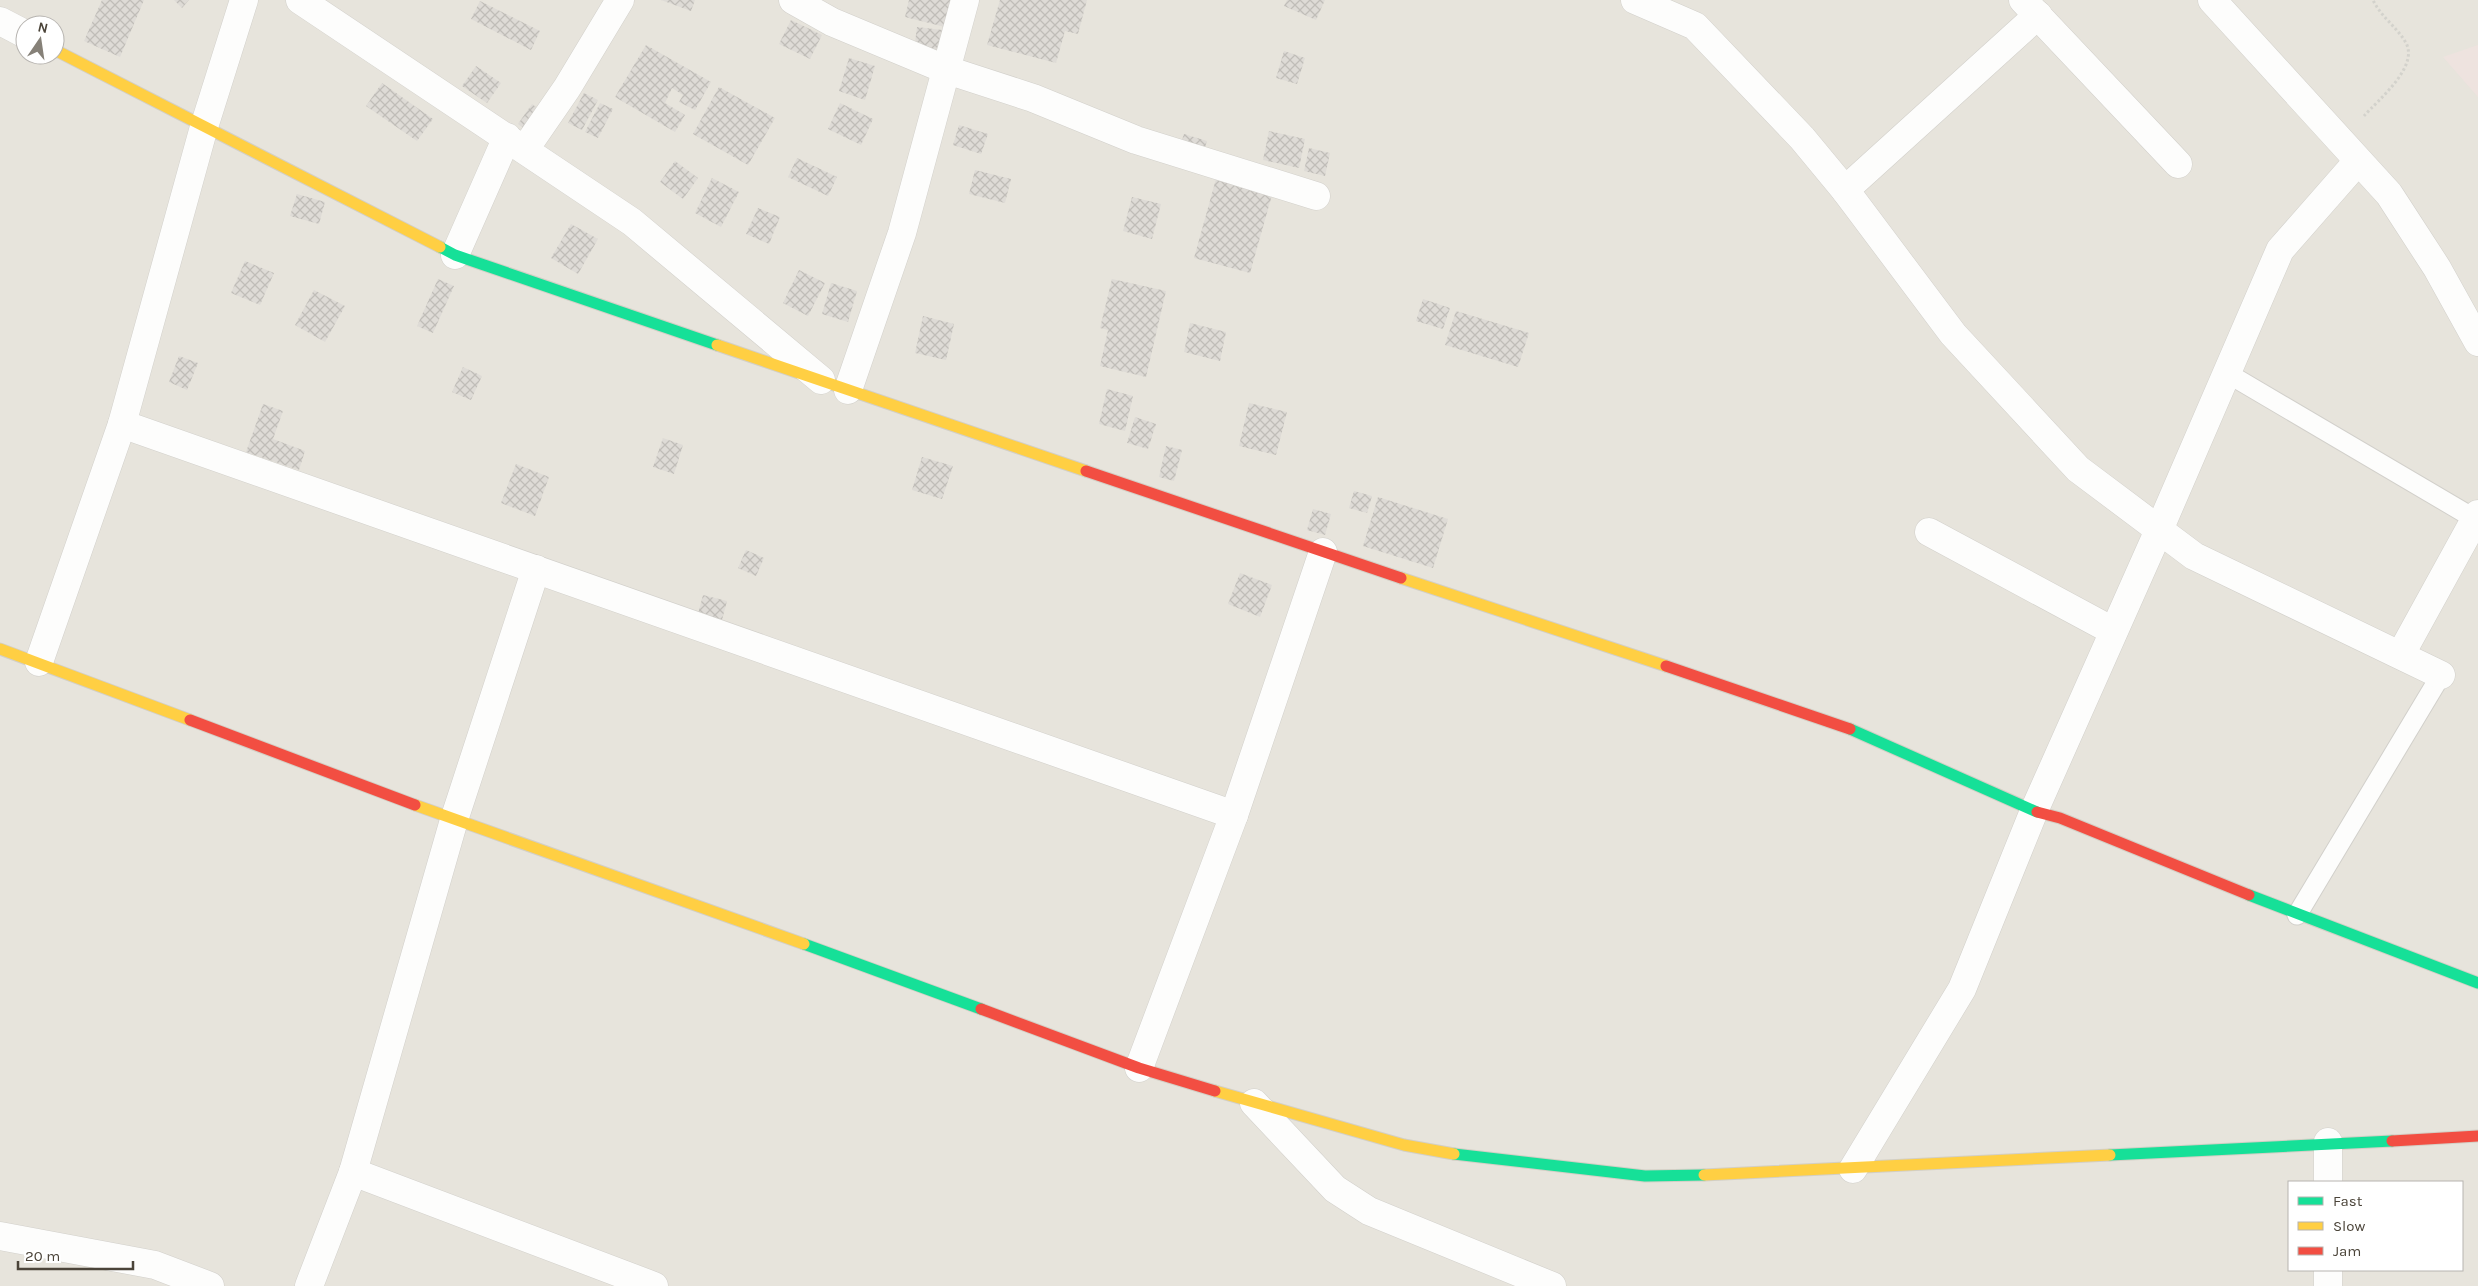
<svg xmlns="http://www.w3.org/2000/svg" width="2478" height="1286" font-family="Karla,sans-serif">
  <style>
    .residential { fill: #e7e4dc; fill-rule: evenodd }
    .medical { fill: #eee3df }
    .building { fill: url(#building-cross-hatch) }
    .lines { fill: none; stroke-linecap: round; stroke-linejoin: round }
    .lane-casing { stroke: #d2d0cb; stroke-width: 21 }
    .street-casing { stroke: #d2d0cb; stroke-width: 29 }
    .fast-casing { stroke: #d3cfc5; stroke-width: 13 }
    .slow-casing { stroke: #d3cfc5; stroke-width: 13 }
    .jam-casing { stroke: #d3cfc5; stroke-width: 13 }
    .path { stroke: #d3d2cc; stroke-width: 3; stroke-dasharray: 2.5 2.5; stroke-linecap: butt }
    .lane { stroke: #fdfdfc; stroke-width: 19 }
    .street { stroke: #fdfdfc; stroke-width: 28 }
    .fast { stroke: #16e098; stroke-width: 11 }
    .slow { stroke: #ffcf43; stroke-width: 11 }
    .jam { stroke: #f24e42; stroke-width: 11 }
  </style>
  <defs>
    <pattern id="building-cross-hatch" width="8" height="8" patternUnits="userSpaceOnUse" patternTransform="scale(1.25)"><rect width="8" height="8" fill="#dedbd6"/><path d="M0 0l8 8M0 8l8-8" fill="none" stroke="#c0bdb8"/></pattern>
  </defs>
  <rect width="100%" height="100%" fill="#f4f2ee"/>
  <path class="residential" d="M0 0H2478V1286H0ZM25 25H55V55H25ZM2289 1182H2462V1270H2289Z"/>
  <polygon class="medical" points="2478,45 2478,97 2443,57"/>
  <g class="building">
    <polygon points="102,0 144,0 120,57 84,41"/>
    <polygon points="174,0 189,0 182,8"/>
    <polygon points="661,0 695,0 691,11"/>
    <polygon points="909,0 951,0 945,27 905,17"/>
    <polygon points="1000,0 1087,0 1078,34 1065,31 1056,63 987,45"/>
    <polygon points="1287,0 1325,0 1316,20 1284,6"/>
    <polygon points="480,1 540,31 531,50 471,19"/>
    <polygon points="791,20 822,35 810,59 779,44"/>
    <polygon points="917,27 942,30 938,54 914,50"/>
    <polygon points="646,45 711,82 695,110 679,102 683,95 672,88 665,103 685,115 675,132 615,97"/>
    <polygon points="1284,51 1305,58 1297,84 1276,78"/>
    <polygon points="849,58 875,66 865,100 839,91"/>
    <polygon points="476,66 501,83 487,103 462,86"/>
    <polygon points="382,83 433,119 417,141 366,106"/>
    <polygon points="719,87 775,118 748,165 693,134"/>
    <polygon points="584,93 598,100 582,130 568,123"/>
    <polygon points="600,103 613,109 598,138 585,132"/>
    <polygon points="840,103 873,119 861,145 828,129"/>
    <polygon points="532,104 545,114 531,134 518,124"/>
    <polygon points="959,125 988,134 981,154 953,145"/>
    <polygon points="1269,131 1305,139 1299,168 1263,160"/>
    <polygon points="1184,134 1207,141 1203,153 1180,146"/>
    <polygon points="1309,148 1330,153 1325,176 1304,171"/>
    <polygon points="797,158 837,177 828,196 788,177"/>
    <polygon points="675,161 698,178 683,199 660,182"/>
    <polygon points="975,170 1011,179 1005,203 969,194"/>
    <polygon points="712,178 739,192 721,227 695,213"/>
    <polygon points="1216,179 1272,195 1250,273 1194,258"/>
    <polygon points="297,194 325,202 319,224 290,216"/>
    <polygon points="1132,197 1161,204 1152,239 1123,231"/>
    <polygon points="758,208 780,217 769,244 746,234"/>
    <polygon points="571,224 598,239 578,274 551,258"/>
    <polygon points="245,261 274,273 260,305 231,293"/>
    <polygon points="799,270 825,283 808,316 783,303"/>
    <polygon points="438,279 454,286 433,333 417,326"/>
    <polygon points="1112,279 1166,291 1146,377 1100,366 1108,330 1100,328"/>
    <polygon points="831,283 857,291 848,322 822,314"/>
    <polygon points="314,290 345,306 325,342 295,325"/>
    <polygon points="1423,299 1450,308 1443,329 1416,321"/>
    <polygon points="1456,311 1529,333 1518,367 1445,345"/>
    <polygon points="923,316 954,324 946,360 915,353"/>
    <polygon points="1190,323 1226,332 1220,361 1184,352"/>
    <polygon points="179,356 198,363 187,390 169,382"/>
    <polygon points="463,367 482,376 471,400 452,392"/>
    <polygon points="1107,389 1133,396 1125,431 1099,424"/>
    <polygon points="1249,403 1287,412 1276,455 1239,446"/>
    <polygon points="263,404 283,411 273,439 305,451 299,470 246,452"/>
    <polygon points="1135,417 1156,424 1148,449 1127,443"/>
    <polygon points="663,438 683,445 674,474 653,467"/>
    <polygon points="1166,446 1182,450 1174,481 1159,477"/>
    <polygon points="922,457 953,466 942,499 912,490"/>
    <polygon points="516,464 549,477 535,516 501,503"/>
    <polygon points="1354,491 1372,496 1367,513 1349,508"/>
    <polygon points="1378,497 1448,519 1433,568 1363,546"/>
    <polygon points="1313,509 1331,514 1325,535 1307,530"/>
    <polygon points="746,550 764,558 756,576 738,568"/>
    <polygon points="1240,573 1272,585 1260,617 1228,604"/>
    <polygon points="703,595 727,601 722,620 698,614"/>
  </g>
  <g class="lines">
    <g class="lane-casing">
      <g id="lane">
        <polyline points="2227,373 2475,519"/>
        <polyline points="2297,915 2441,675"/>
      </g>
    </g>
    <g class="street-casing">
      <g id="street">
        <polyline points="300,0 632,222 821,380"/>
        <polyline points="793,0 832,22 947,70 1033,98 1136,140 1316,196"/>
        <polyline points="1635,0 1695,26 1802,138 1845,190 1953,334 2078,469 2194,556 2441,675"/>
        <polyline points="2023,0 2178,164"/>
        <polyline points="2212,0 2389,194 2437,268 2478,342"/>
        <polyline points="0,21 25,34"/>
        <polyline points="525,149 567,88 620,0"/>
        <polyline points="1845,190 2038,15"/>
        <polyline points="455,255 507,137"/>
        <polyline points="848,390 902,233 965,0"/>
        <polyline points="122,424 1234,815"/>
        <polyline points="1929,532 2113,631"/>
        <polyline points="2401,654 2478,514"/>
        <polyline points="39,662 122,424 204,127 244,0"/>
        <polyline points="1139,1068 1234,815 1323,552"/>
        <polyline points="1254,1103 1335,1189 1369,1211 1552,1286"/>
        <polyline points="1853,1169 1962,989 2034,811 2159,530 2280,250 2358,161"/>
        <polyline points="353,1172 654,1286"/>
        <polyline points="2328,1182 2328,1142"/>
        <polyline points="0,1236 155,1265 210,1286"/>
        <polyline points="309,1286 353,1172 454,820 536,569"/>
        <polyline points="2328,1286 2328,1270"/>
      </g>
    </g>
    <g class="fast-casing">
      <g id="fast">
        <polyline points="440,247 455,255 717,345"/>
        <polyline points="1850,729 2037,812"/>
        <polyline points="2249,895 2478,983"/>
        <polyline points="804,944 981,1009"/>
        <polyline points="1454,1154 1645,1176 1704,1175"/>
        <polyline points="2110,1155 2392,1141"/>
      </g>
    </g>
    <g class="slow-casing">
      <g id="slow">
        <polyline points="55,50 440,247"/>
        <polyline points="717,345 1086,471"/>
        <polyline points="1401,578 1666,666"/>
        <polyline points="0,649 190,720"/>
        <polyline points="415,805 804,944"/>
        <polyline points="1215,1091 1404,1145 1454,1154"/>
        <polyline points="1704,1175 2110,1155"/>
      </g>
    </g>
    <g class="jam-casing">
      <g id="jam">
        <polyline points="1086,471 1401,578"/>
        <polyline points="1666,666 1850,729"/>
        <polyline points="190,720 415,805"/>
        <polyline points="2037,812 2060,818 2249,895"/>
        <polyline points="981,1009 1139,1068 1215,1091"/>
        <polyline points="2392,1141 2478,1136"/>
      </g>
    </g>
    <path class="path" d="M2364 116C2378 100 2419 67 2406 43 2397 27 2381 17 2373 0"/>
    <use href="#lane" class="lane"/>
    <use href="#street" class="street"/>
    <use href="#fast" class="fast"/>
    <use href="#slow" class="slow"/>
    <use href="#jam" class="jam"/>
  </g>
  <rect x="2288" y="1181" width="175" height="90" fill="#ffffff" stroke="#b7b4b0"/>
  <rect x="2298" y="1197" width="25" height="8" fill="#16e098" stroke="#b7b4b0"/>
  <text x="2333" y="1206" font-size="15" fill="#4b4439">Fast</text>
  <rect x="2298" y="1222" width="25" height="8" fill="#ffcf43" stroke="#b7b4b0"/>
  <text x="2333" y="1231" font-size="15" fill="#4b4439">Slow</text>
  <rect x="2298" y="1247" width="25" height="8" fill="#f24e42" stroke="#b7b4b0"/>
  <text x="2333" y="1256" font-size="15" fill="#4b4439">Jam</text>
  <g transform="translate(40 40) rotate(13)"><circle r="24" fill="#ffffff" stroke="#b7b4b0"/>
  <path d="M0-4L9 19L0 12L-9 19Z" fill="#868178"/>
  <text y="-8" font-size="14" font-weight="bold" text-anchor="middle" fill="#4b4439">N</text>
  </g>
  <path d="M18 1261v8h115v-8" fill="none" stroke="#4b4439" stroke-width="2.5"/>
  <text x="25" y="1261" font-size="15" fill="#4b4439" stroke="#ffffff" stroke-width="4" paint-order="stroke">20 m</text>
</svg>
